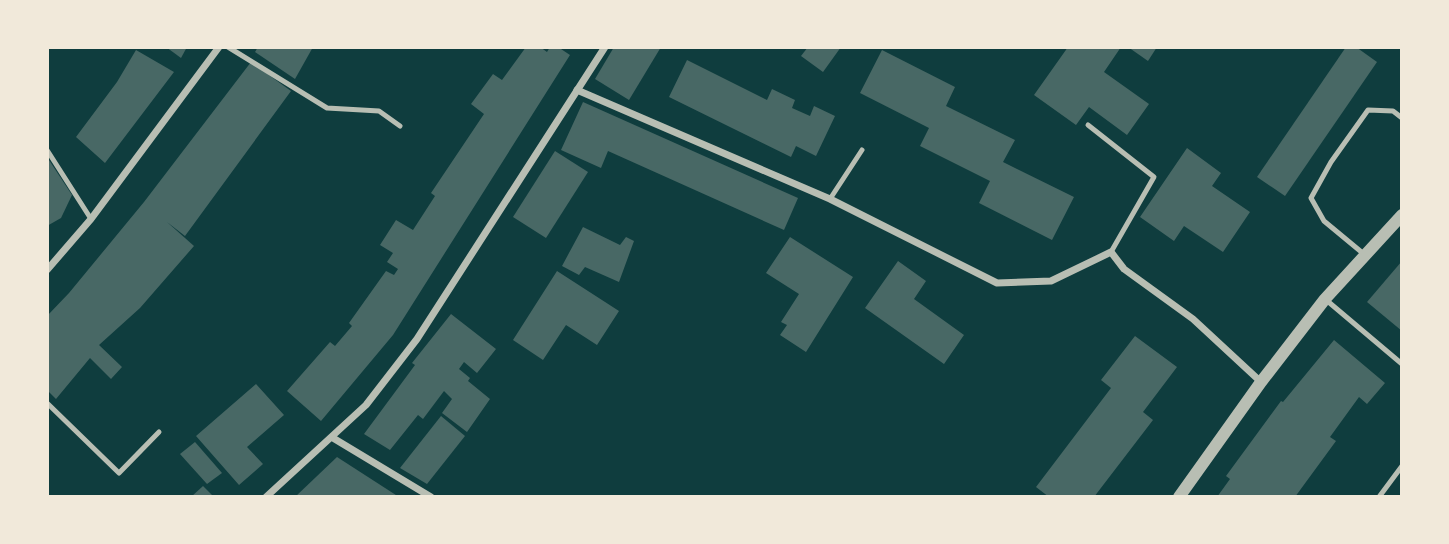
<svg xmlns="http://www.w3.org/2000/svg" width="1449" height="544" font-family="Poppins,sans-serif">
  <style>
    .building { fill: #486865 }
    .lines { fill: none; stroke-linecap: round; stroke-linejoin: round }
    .service { stroke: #b8beb3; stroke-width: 5 }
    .minor { stroke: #b8beb3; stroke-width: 7 }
    .tertiary { stroke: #b8beb3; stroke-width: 12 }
  </style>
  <rect width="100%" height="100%" fill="#0f3d3e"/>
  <g class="building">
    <polygon points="166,47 187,47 181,58"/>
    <polygon points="258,47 313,47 295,79 255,52"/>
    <polygon points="526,47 540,47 547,52 550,47 558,47 570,55 393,335 321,421 287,391 330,342 335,346 352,326 349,323 386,271 394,275 398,269 387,262 393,253 380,245 396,220 413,230 435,196 431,193 484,114 471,104 493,74 502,80"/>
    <polygon points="614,47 661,47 629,100 595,79"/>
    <polygon points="808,47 841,47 823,72 801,56"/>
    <polygon points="1068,47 1121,47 1104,72 1149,104 1127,135 1089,107 1076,125 1034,95"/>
    <polygon points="1128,47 1157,47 1148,61"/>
    <polygon points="1346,47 1356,47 1377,62 1285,196 1257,177"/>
    <polygon points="136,50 174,72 105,163 76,137 117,82"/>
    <polygon points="882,50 955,87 946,106 1015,140 1003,162 1074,197 1052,240 979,203 990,181 920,146 929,128 860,93"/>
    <polygon points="687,60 767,100 772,89 795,100 792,108 810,116 814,106 835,116 816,156 796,146 791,157 669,97"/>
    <polygon points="251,62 291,91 185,236 167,222 194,246 140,308 99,345 122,367 111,379 90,358 56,399 47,390 47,316 69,293 144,202"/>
    <polygon points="583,102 798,198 784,230 608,151 601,168 561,150"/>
    <polygon points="1187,148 1221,173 1212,186 1250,212 1223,252 1184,226 1174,241 1140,217"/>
    <polygon points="555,151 588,172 546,238 513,217"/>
    <polygon points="47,157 72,195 61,218 47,226"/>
    <polygon points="583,227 620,245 626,237 634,241 619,282 585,267 579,275 562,266"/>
    <polygon points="790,237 853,277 806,352 780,335 787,325 781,322 799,294 766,273"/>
    <polygon points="898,261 926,281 914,299 964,335 944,364 865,308"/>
    <polygon points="1402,261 1402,331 1367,302"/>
    <polygon points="557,271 619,311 597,345 566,325 543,360 513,340"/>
    <polygon points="451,314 496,349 477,373 464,362 459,369 470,378 468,381 490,399 467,432 442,413 452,399 444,391 423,419 418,415 390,450 364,434 415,365 412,363"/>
    <polygon points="1135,336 1177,367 1143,412 1153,420 1094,497 1049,497 1036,487 1111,388 1101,380"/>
    <polygon points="1334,340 1385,383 1367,404 1359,397 1330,437 1336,441 1295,497 1217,497 1230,479 1226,476 1281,401 1283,402"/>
    <polygon points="256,384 284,415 247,447 263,464 239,485 196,436"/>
    <polygon points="441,416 465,436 427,484 400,468"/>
    <polygon points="195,442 222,473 207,484 180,454"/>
    <polygon points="337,457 399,497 295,497"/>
    <polygon points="203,486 214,497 191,497"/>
  </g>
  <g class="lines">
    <g class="service">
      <polyline points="228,47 327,108 379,111 400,126"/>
      <polyline points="1088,125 1154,177 1111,252"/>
      <polyline points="47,150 91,219"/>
      <polyline points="830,199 862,150"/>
      <polyline points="1365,255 1324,221 1311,198 1331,162 1368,110 1393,111 1402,118"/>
      <polyline points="1325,299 1402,364"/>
      <polyline points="47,403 119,473 159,432"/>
      <polyline points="1379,497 1402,466"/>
    </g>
    <g class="minor">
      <polyline points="577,90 830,199 997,283 1051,281 1111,252 1124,269 1193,319 1261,382"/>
      <polyline points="47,270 91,219 219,47"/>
      <polyline points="333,438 431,497"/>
      <polyline points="266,497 366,405 417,339 605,47"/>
    </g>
    <polyline class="tertiary" points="1179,497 1261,382 1325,299 1402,215"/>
  </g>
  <rect width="1449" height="544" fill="none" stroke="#f1e9da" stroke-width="98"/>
</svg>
